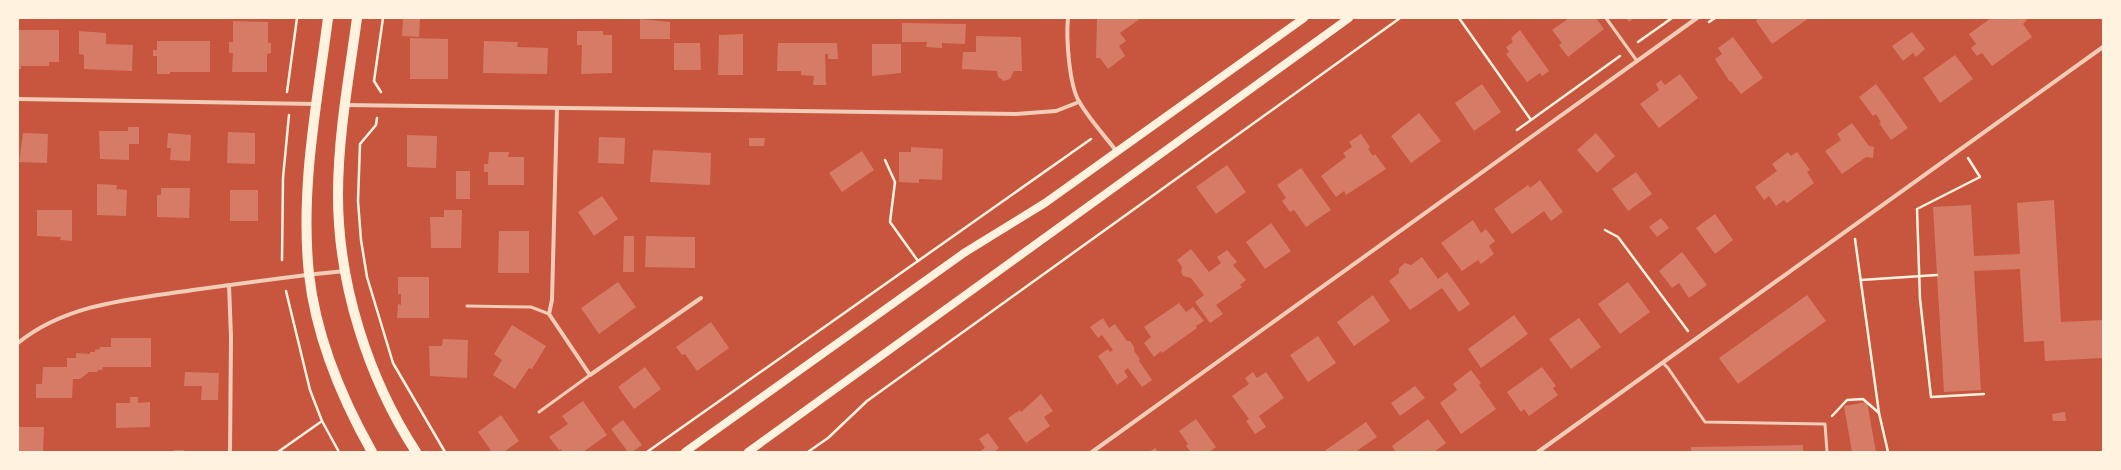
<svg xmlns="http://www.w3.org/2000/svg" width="2121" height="470" font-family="Signika,sans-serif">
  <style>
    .building { fill: #d67c66 }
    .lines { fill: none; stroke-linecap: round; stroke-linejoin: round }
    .path { stroke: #fff3e0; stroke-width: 2.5 }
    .service { stroke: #f1ccb7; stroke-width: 3 }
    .minor { stroke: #f1ccb7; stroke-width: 4 }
    .secondary { stroke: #fff3e0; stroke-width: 8 }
    .primary { stroke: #fff3e0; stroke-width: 10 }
  </style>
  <rect width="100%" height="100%" fill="#c8553d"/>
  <g class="building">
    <polygon points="403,18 420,18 419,37 402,36"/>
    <polygon points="1097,18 1141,18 1120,33 1126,41 1119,46 1125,56 1108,69 1100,58 1096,58"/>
    <polygon points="1569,18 1596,18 1604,29 1568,57 1559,45 1562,43 1552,30"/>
    <polygon points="1626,18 1634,18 1629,22"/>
    <polygon points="1759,18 1809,18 1772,44 1756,21"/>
    <polygon points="1991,18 2026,18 2027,20 2023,24 2032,37 1992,66 1982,53 1977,56 1971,48 1976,44 1969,34"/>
    <polygon points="640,19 670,22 670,39 640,39"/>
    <polygon points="233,21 268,22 268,43 271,43 271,53 267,54 267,72 232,72 233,53 229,53 229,42 233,42"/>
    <polygon points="902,23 966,24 965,44 942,43 942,48 926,47 927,42 902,42"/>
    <polygon points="18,30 59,30 59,62 49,62 49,66 21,66 21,69 18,69"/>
    <polygon points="1520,30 1549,71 1542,76 1540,73 1527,82 1506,54 1509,52 1506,47 1513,42 1511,38"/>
    <polygon points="79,31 106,33 106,44 133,45 132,71 84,69 84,55 79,54"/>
    <polygon points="577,31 603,31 603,35 612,35 612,73 581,74 582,45 577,45"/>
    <polygon points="1912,32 1925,49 1916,57 1913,53 1903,61 1892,46"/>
    <polygon points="743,34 743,75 718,75 719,35"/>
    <polygon points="976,36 1021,37 1022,71 1014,71 1010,79 1004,81 998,77 997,71 962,69 963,52 976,52"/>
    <polygon points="1733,37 1763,78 1741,94 1731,81 1730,82 1715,59 1722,54 1718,48"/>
    <polygon points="410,38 448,39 448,79 410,79"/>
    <polygon points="157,41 210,41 210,72 170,72 170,74 157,74 157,56 153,56 153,50 157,50"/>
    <polygon points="484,41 518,42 517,47 548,48 547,74 483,73"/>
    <polygon points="674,43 700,43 701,70 674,70"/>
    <polygon points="778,43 837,43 838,59 828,59 828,54 825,54 826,85 813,85 814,76 801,75 801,71 777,71"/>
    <polygon points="872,44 901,44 901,73 872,76"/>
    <polygon points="1955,55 1973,79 1940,103 1923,78"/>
    <polygon points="1680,74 1698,98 1659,128 1640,104 1659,90 1656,84 1661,80 1665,85"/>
    <polygon points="1482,84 1501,112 1474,131 1455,103"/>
    <polygon points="1876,84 1908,128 1891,140 1879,123 1881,122 1876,114 1873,116 1859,97"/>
    <polygon points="1419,113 1441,141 1411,163 1391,136"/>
    <polygon points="1852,123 1869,146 1874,147 1873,158 1866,157 1842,174 1825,151 1841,140 1837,134"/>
    <polygon points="128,127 139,127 139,144 129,144 129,160 100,159 99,131 128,131"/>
    <polygon points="228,132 255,133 255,164 227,163"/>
    <polygon points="23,133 48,134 47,163 19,162"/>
    <polygon points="168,133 191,135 190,161 170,160 171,148 167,148"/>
    <polygon points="1596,133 1615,156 1597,173 1577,150"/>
    <polygon points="1361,134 1370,147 1368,149 1373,156 1375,154 1386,169 1346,195 1344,191 1336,197 1321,176 1346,157 1343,153 1352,147 1349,142"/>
    <polygon points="407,135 437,136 436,168 407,167"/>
    <polygon points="599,137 625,138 624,164 598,163"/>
    <polygon points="749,138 765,138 764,146 749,146"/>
    <polygon points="911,147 943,149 942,180 919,179 919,183 899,182 899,152 911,152"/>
    <polygon points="653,150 711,153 710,185 650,182"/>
    <polygon points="862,151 874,170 842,192 829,173"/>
    <polygon points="489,152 509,152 508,157 524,157 524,185 488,185 488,172 484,172 484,164 488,164"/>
    <polygon points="1788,152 1791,156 1797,152 1810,170 1807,172 1814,183 1787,203 1784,200 1776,206 1769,196 1764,200 1755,187 1777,171 1772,164"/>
    <polygon points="1227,165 1246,192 1216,214 1196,187"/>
    <polygon points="1301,168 1331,210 1306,227 1294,210 1290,212 1282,201 1286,198 1277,185"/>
    <rect x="456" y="171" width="14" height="28"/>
    <polygon points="1636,172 1652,194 1628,211 1612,189"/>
    <polygon points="1540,180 1563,212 1551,221 1544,211 1512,234 1494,209 1528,185 1530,188"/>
    <polygon points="97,184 117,185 116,189 127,190 126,216 97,215"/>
    <polygon points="161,188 190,188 189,218 157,217 157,195 161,195"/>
    <rect x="230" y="190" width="28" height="31"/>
    <polygon points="602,196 618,219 594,236 578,212"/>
    <polygon points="2054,200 2061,322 2103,320 2103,358 2045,361 2044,341 2024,342 2020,269 1974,271 1981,390 1944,392 1933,207 1971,205 1974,256 2020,254 2017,203"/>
    <polygon points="37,210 72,210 72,241 60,240 61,237 37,236"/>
    <polygon points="444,210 462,210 461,248 431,248 430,217 444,217"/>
    <polygon points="1715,214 1733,240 1715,254 1696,228"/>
    <polygon points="1661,218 1669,228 1657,237 1649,227"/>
    <polygon points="1473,220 1481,233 1486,229 1495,241 1489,246 1494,254 1481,264 1478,260 1462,271 1441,243"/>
    <polygon points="1271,223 1291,251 1265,269 1246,242"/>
    <polygon points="499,231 529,231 529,273 498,273"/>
    <polygon points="624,236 634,236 634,272 623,272"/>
    <polygon points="646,236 695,237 695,268 645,267"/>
    <polygon points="1191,249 1209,272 1221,263 1217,257 1227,250 1237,262 1233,265 1246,280 1240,285 1242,287 1216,305 1223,314 1210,323 1195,302 1204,295 1191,278 1183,276 1181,272 1182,267 1177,260"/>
    <polygon points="1682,252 1707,285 1689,298 1679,283 1672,288 1659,271"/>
    <polygon points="1422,257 1438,279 1447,272 1470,304 1459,312 1442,288 1410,310 1389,281 1399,273 1399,268 1405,263 1411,265"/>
    <polygon points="398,277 429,277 429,318 397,318 398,304 401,305 401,294 398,294"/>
    <polygon points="618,282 636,307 599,334 581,308"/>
    <polygon points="1628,282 1650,312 1620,334 1598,304"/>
    <polygon points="1373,295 1390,321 1354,346 1337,322"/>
    <polygon points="1807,295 1826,321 1738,384 1719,358"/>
    <polygon points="1179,303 1186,312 1193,307 1204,321 1196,326 1197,328 1162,353 1161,351 1154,357 1144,343 1151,337 1144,327"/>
    <polygon points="1514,315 1528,334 1481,368 1468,349"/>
    <polygon points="1103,318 1109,328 1115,324 1127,341 1130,341 1134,347 1134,351 1140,359 1139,361 1152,380 1142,387 1128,368 1124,371 1128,377 1117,385 1098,356 1108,349 1110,352 1113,350 1102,335 1098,338 1090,327"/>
    <polygon points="1579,318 1601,347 1571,369 1549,339"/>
    <polygon points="711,322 729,348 697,371 685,354 682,355 676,347"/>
    <polygon points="512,325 546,346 532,369 529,368 515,389 493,375 502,360 494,354"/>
    <polygon points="1318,336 1336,363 1308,382 1290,355"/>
    <polygon points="111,338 151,338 151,367 103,367 102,370 98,370 97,372 89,372 80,379 73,379 72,398 36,398 36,384 42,384 43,367 67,367 67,358 76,358 76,353 90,354 90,352 95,352 95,350 100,349 100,347 111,347"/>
    <polygon points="443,339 468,340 467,378 430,376 429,346 442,346"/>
    <polygon points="645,367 661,389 634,409 618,387"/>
    <polygon points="1542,367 1556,386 1553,388 1558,395 1529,416 1524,409 1521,412 1507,392"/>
    <polygon points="1471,370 1481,383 1479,385 1496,409 1461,434 1440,403 1457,390 1453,384"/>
    <polygon points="185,372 219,373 218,400 201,400 202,386 184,386"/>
    <polygon points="1253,372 1257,378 1266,372 1284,398 1259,416 1266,427 1255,434 1246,421 1249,419 1232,396 1249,384 1245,378"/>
    <polygon points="1415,386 1425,398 1400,416 1391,403"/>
    <polygon points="1041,394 1053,411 1044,417 1050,426 1026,443 1008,418 1020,410 1021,412"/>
    <polygon points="130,397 138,397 138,403 150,402 150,427 116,428 116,403 130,403"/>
    <polygon points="583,401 607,435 583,452 562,452 561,449 559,450 549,437 568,424 562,416"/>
    <polygon points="1867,402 1876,452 1852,452 1844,406"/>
    <polygon points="2065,412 2066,421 2053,421 2052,414"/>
    <polygon points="501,415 519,441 504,452 492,452 478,432"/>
    <polygon points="1196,419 1216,447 1209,452 1191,452 1186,446 1188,444 1179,431"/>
    <polygon points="1428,419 1446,443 1434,452 1396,452 1392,446"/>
    <polygon points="623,420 642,445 632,452 628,452 611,429"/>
    <polygon points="1366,422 1377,437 1355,452 1323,452"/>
    <polygon points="18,427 44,427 43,452 18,452"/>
    <polygon points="988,433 999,448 994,452 979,452 985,448 979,439"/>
    <polygon points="1803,445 1803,452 1691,452 1691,447"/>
    <polygon points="1155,448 1158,452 1149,452"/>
    <polygon points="174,450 184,450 184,452 173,452"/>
  </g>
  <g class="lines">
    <g class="path">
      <polyline points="1459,18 1531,120"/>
      <polyline points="1709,22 1715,18"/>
      <polyline points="1638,42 1672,18"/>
      <polyline points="287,92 297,18"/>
      <polyline points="381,92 374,81 383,18"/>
      <polyline points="377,118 376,125 360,144 358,201 361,240 367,277 393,363 445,452"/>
      <polyline points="1517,130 1620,56"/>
      <polyline points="1968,158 1980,177 1917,209 1920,299 1931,397 1984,394"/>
      <polyline points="885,160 895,182 890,222 918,261"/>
      <polyline points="1605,230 1618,237 1688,331"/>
      <polyline points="1855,239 1879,413 1888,452"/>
      <polyline points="282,260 283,178 289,115"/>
      <polyline points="1861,280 1937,275"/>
      <polyline points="286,291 310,390 322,421 339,452"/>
      <polyline points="1832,416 1847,400 1863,399 1879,413"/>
      <polyline points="278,452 322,421"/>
      <polyline points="647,452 1091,139"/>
      <polyline points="808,452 828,438 867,401 1400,18"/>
    </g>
    <g class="service">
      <polyline points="1606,18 1637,61"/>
      <polyline points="467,306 531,307 549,314"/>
      <polyline points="1663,363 1668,368 1705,422 1825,424 1827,452"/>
      <polyline points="539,412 590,375"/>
    </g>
    <g class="minor">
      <path d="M1068 18C1066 37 1069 87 1080 103 1090 120 1105 136 1117 152"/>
      <polyline points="18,99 316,104"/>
      <polyline points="346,105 1016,114 1056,111 1079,102"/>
      <polyline points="557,108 552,300 549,314 590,375 701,298"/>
      <polyline points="229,285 231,337 230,452"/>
      <path d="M18 343C67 303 133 299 193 290 243 283 293 276 344 271"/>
      <polyline points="1092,452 1697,18"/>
      <polyline points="1538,452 2103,47"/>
    </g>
    <g class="secondary">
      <polyline points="685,452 964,253 1045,203 1304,18"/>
      <polyline points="748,452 1349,18"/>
    </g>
    <g class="primary">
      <path d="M328 18C317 103 300 188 309 274 316 337 341 397 372 452"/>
      <path d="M357 18C349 77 338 136 338 195 338 284 368 378 416 452"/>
    </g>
  </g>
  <rect width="2121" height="470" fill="none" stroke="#fff3e0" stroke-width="38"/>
</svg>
